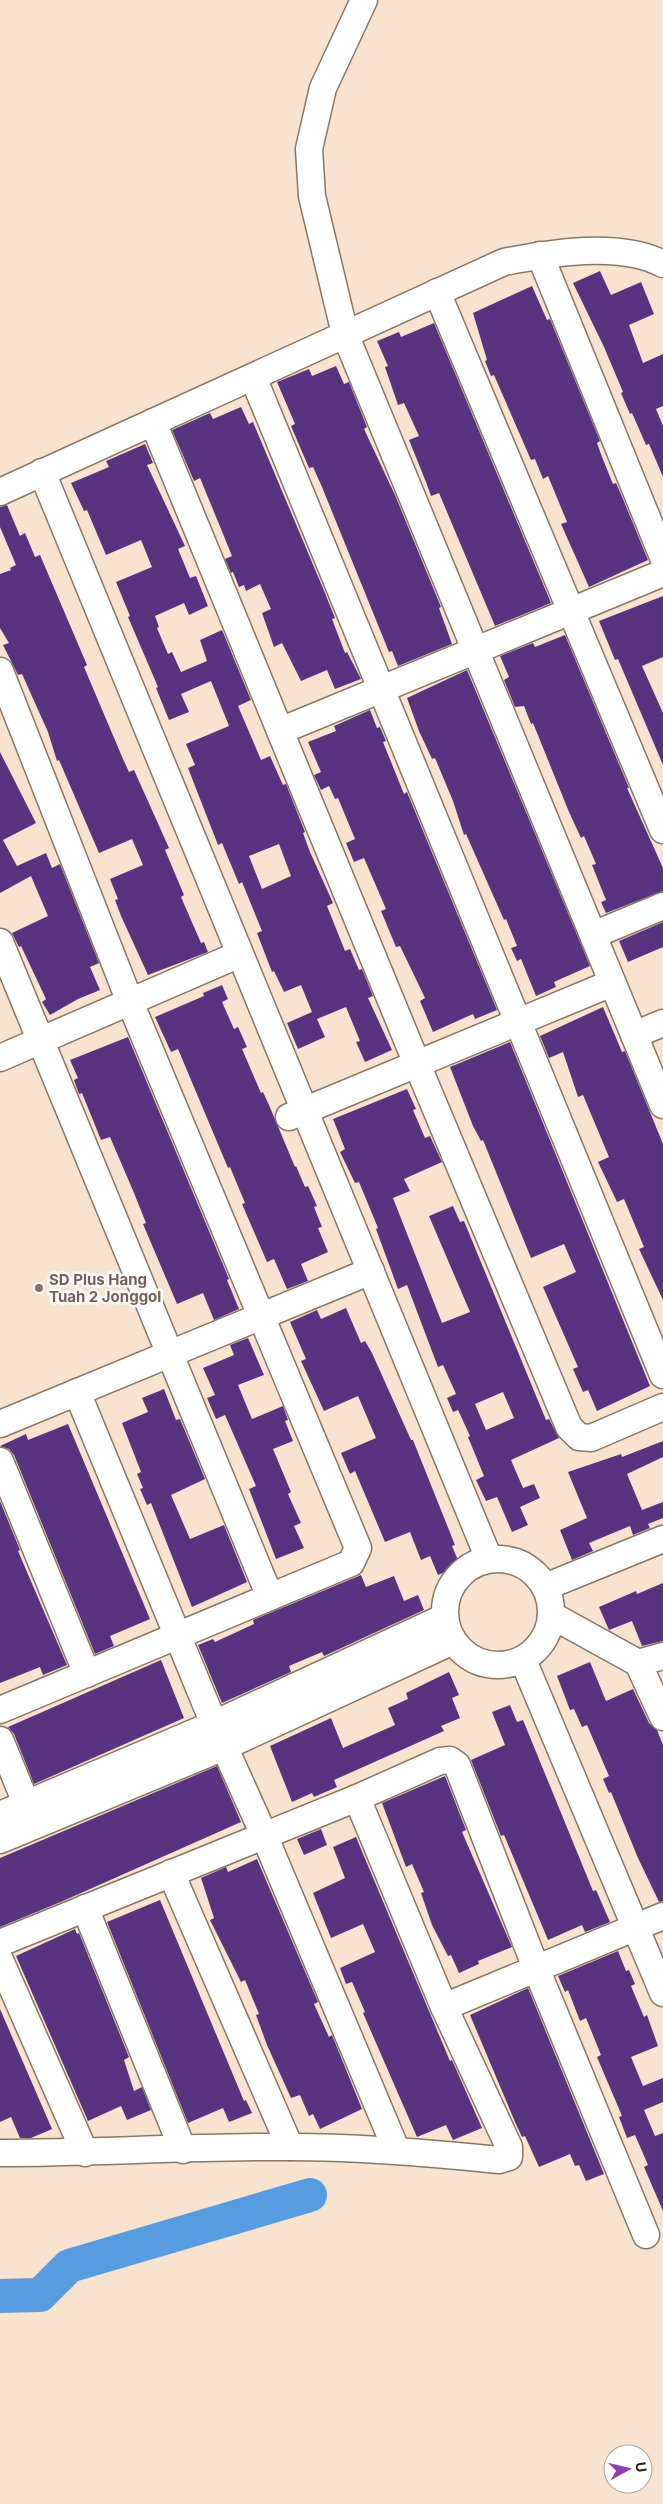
<svg xmlns="http://www.w3.org/2000/svg" width="663" height="2504" font-family="Inter,sans-serif">
  <style>
    .lines { fill: none; stroke-linecap: round; stroke-linejoin: round }
    .river { stroke: #579be0; stroke-width: 34 }
    .building { fill: #583480; fill-rule: evenodd }
    .minor-casing { stroke: #897765; stroke-width: 29 }
    .minor { stroke: #fff; stroke-width: 26 }
    .education-dot { fill: #8d6e63; stroke: #fff; stroke-width: 2 }
    .labels { text-anchor: middle; dominant-baseline: central; stroke-width: 5; stroke-linejoin: round; paint-order: stroke }
    .education-label { font-size: 15px; font-weight: bold; fill: #785e54; stroke: #fff; text-anchor: start }
  </style>
  <rect width="100%" height="100%" fill="#f7e3cf"/>
  <g class="lines">
    <polyline class="river" points="0,2296 40,2295 69,2266 310,2195"/>
  </g>
  <g class="building">
    <polygon points="600,271 611,295 641,282 654,314 629,325 643,363 663,354 663,406 656,409 663,426 663,477 649,444 646,445 632,413 630,414 621,393 623,392 604,347 573,283"/>
    <polygon points="532,286 547,320 550,319 600,441 597,443 602,457 613,484 616,483 623,499 648,560 589,587 561,524 567,522 548,476 543,479 535,459 531,460 494,375 491,376 485,361 487,360 473,313"/>
    <polygon points="434,323 551,603 495,626 439,493 431,496 426,482 409,440 419,436 404,403 398,405 385,367 388,366 377,341 399,332 401,337"/>
    <polygon points="336,366 344,384 349,382 367,427 364,429 395,495 441,607 439,608 452,644 398,666 392,651 389,652 322,487 313,467 309,468 291,426 295,424 277,382 309,369 312,376"/>
    <polygon points="241,407 249,424 253,422 325,593 335,618 332,619 345,653 347,652 361,679 335,689 327,670 301,681 282,643 274,647 262,613 271,609 260,584 246,591 244,585 239,587 233,572 231,573 225,559 232,556 221,529 200,478 194,481 172,430 210,413 213,419"/>
    <path d="M145 444 153 463 147 465 185 546 178 549 190 578 196 576 208 606 189 615 184 603 155 616 159 627 157 628 168 654 172 652 181 672 207 661 200 640 222 630 225 637 251 700 238 706 261 760 270 756 283 785 286 784 305 832 303 833 310 852 333 903 327 906 345 951 350 949 359 970 362 969 373 996 368 998 392 1050 365 1062 356 1042 360 1041 346 1007 317 1019 325 1037 298 1049 287 1023 312 1012 301 985 284 992 274 971 272 972 257 933 262 931 242 882 239 884 222 843 218 845 188 768 195 765 186 744 229 726 211 681 181 694 189 712 169 720 156 688 158 687 128 617 130 616 116 582 152 567 141 540 106 555 87 510 84 511 71 483 109 467 106 461ZM279 844 291 876 262 889 249 856Z"/>
    <polygon points="7,505 20,536 25,533 35,557 40,555 87,665 84,667 123,759 129,772 134,770 169,848 165,850 184,895 181,897 201,943 204,942 208,952 148,975 121,916 115,900 118,899 110,879 143,865 132,839 99,853 59,760 57,761 48,732 22,674 18,675 3,645 9,643 0,628 0,574 11,570 10,568 16,565 0,527 0,507"/>
    <polygon points="663,596 663,657 642,666 663,713 663,765 618,659 615,660 599,621"/>
    <polygon points="565,635 629,788 627,788 663,868 663,891 606,913 601,902 606,900 592,865 596,864 584,836 581,838 569,812 533,723 531,724 524,706 515,707 504,680 509,677 500,656 533,643 535,647"/>
    <polygon points="467,670 590,966 554,982 556,987 536,996 521,959 517,961 511,948 517,946 506,919 504,920 466,834 464,835 453,801 435,758 432,759 419,731 407,698"/>
    <polygon points="370,710 377,728 380,727 386,741 383,742 404,794 407,792 497,1010 475,1019 473,1014 433,1032 420,1001 425,998 400,946 396,947 381,911 386,909 364,858 354,862 346,843 355,839 338,798 335,799 329,786 321,790 314,775 321,772 308,742 336,731 334,726"/>
    <polygon points="0,752 36,823 3,840 17,866 46,853 52,868 60,864 99,963 90,967 100,990 78,999 50,1015 42,1002 46,999 21,946 19,947 12,933 48,916 31,876 0,893"/>
    <polygon points="663,922 663,947 628,962 619,941"/>
    <polygon points="222,985 228,999 222,1002 234,1029 238,1027 247,1047 242,1049 261,1093 263,1092 269,1105 295,1167 296,1166 305,1187 308,1186 317,1206 314,1207 322,1227 318,1228 328,1252 301,1264 308,1281 287,1289 274,1259 267,1262 242,1204 245,1203 230,1167 228,1168 178,1049 171,1052 155,1017 204,996 203,993"/>
    <polygon points="603,1007 622,1052 625,1051 663,1144 663,1300 639,1249 644,1247 624,1199 617,1202 598,1162 609,1157 583,1095 578,1097 563,1052 549,1058 540,1036"/>
    <polygon points="128,1037 229,1279 227,1280 239,1309 214,1320 203,1293 177,1304 143,1224 146,1223 134,1193 110,1137 101,1140 82,1093 79,1094 74,1080 78,1078 70,1060"/>
    <polygon points="510,1042 650,1386 597,1411 588,1390 583,1392 573,1369 578,1367 543,1287 576,1272 564,1244 531,1258 483,1140 481,1141 473,1126 450,1067"/>
    <path d="M407 1089 416 1109 413 1110 425 1138 430 1136 442 1162 404 1179 410 1191 393 1198 442 1323 470 1312 429 1216 453 1206 460 1222 464 1221 546 1420 549 1419 559 1438 511 1460 523 1488 534 1484 540 1498 520 1507 528 1525 512 1532 497 1497 486 1501 476 1480 484 1476 468 1437 470 1436 458 1410 453 1412 447 1398 456 1394 443 1365 438 1367 407 1285 398 1289 376 1229 378 1228 359 1182 355 1183 340 1152 345 1149 333 1119ZM503 1392 514 1418 486 1430 475 1404Z"/>
    <polygon points="346,1308 361,1343 365,1341 372,1353 411,1440 413,1440 455,1545 452,1546 460,1565 438,1575 430,1556 421,1560 410,1532 385,1542 355,1471 350,1474 341,1453 376,1438 358,1396 324,1411 301,1361 306,1359 290,1322 317,1310 321,1319"/>
    <polygon points="248,1338 264,1375 238,1385 252,1419 283,1406 288,1420 285,1421 293,1441 273,1449 291,1492 288,1494 301,1523 294,1526 304,1548 276,1559 249,1489 256,1486 225,1415 216,1419 207,1398 215,1395 203,1368 234,1355 230,1345"/>
    <polygon points="164,1389 176,1420 180,1419 205,1479 171,1495 190,1539 224,1525 247,1582 192,1607 151,1503 147,1505 140,1489 143,1488 137,1474 141,1472 122,1423 148,1412 142,1398"/>
    <polygon points="68,1424 150,1619 110,1636 114,1646 95,1654 14,1455 9,1449 0,1446 26,1434 28,1440"/>
    <polygon points="663,1441 663,1457 627,1474 642,1510 663,1502 663,1518 648,1524 650,1528 633,1535 630,1526 589,1543 593,1551 572,1560 560,1530 587,1518 568,1472 621,1454 622,1457"/>
    <polygon points="0,1501 20,1550 18,1551 67,1665 43,1675 40,1667 0,1683"/>
    <polygon points="361,1575 366,1587 394,1576 404,1601 418,1595 424,1610 324,1656 322,1652 289,1666 291,1672 222,1703 198,1645 213,1639 215,1642 254,1624 253,1620"/>
    <polygon points="663,1583 663,1641 642,1646 632,1621 609,1630 599,1607 636,1591 637,1594"/>
    <polygon points="161,1660 184,1718 34,1784 14,1734 8,1727"/>
    <polygon points="590,1662 606,1701 633,1689 649,1723 657,1730 663,1745 663,1901 659,1902 638,1858 611,1792 609,1793 603,1779 609,1776 587,1725 582,1727 574,1709 570,1710 557,1676"/>
    <polygon points="449,1672 459,1695 452,1698 460,1718 441,1726 444,1731 334,1780 337,1787 314,1797 312,1793 292,1802 270,1746 331,1718 343,1748 395,1725 388,1708 408,1699 406,1693"/>
    <polygon points="510,1705 517,1722 523,1720 593,1891 596,1890 610,1922 585,1932 582,1925 548,1940 504,1835 501,1836 471,1760 505,1745 492,1712"/>
    <polygon points="217,1766 241,1822 63,1901 0,1927 0,1858"/>
    <polygon points="445,1776 466,1830 462,1832 512,1947 478,1961 479,1964 459,1973 451,1955 448,1956 432,1925 421,1893 424,1892 412,1864 406,1867 382,1803"/>
    <polygon points="321,1829 327,1845 304,1855 297,1839"/>
    <polygon points="356,1837 450,2061 452,2060 482,2128 453,2140 446,2125 417,2137 363,2013 365,2012 352,1982 346,1984 340,1968 375,1952 363,1924 331,1938 313,1893 345,1878 333,1847"/>
    <polygon points="257,1859 318,2002 314,2004 329,2037 332,2035 362,2109 320,2129 313,2114 309,2116 300,2095 291,2098 267,2045 256,2015 259,2014 245,1980 241,1982 210,1920 214,1918 201,1878 226,1867 228,1872"/>
    <polygon points="160,1900 244,2101 246,2100 252,2113 229,2122 223,2108 188,2123 107,1922"/>
    <polygon points="75,1929 77,1934 79,1933 129,2057 124,2060 134,2091 142,2087 151,2110 127,2120 121,2106 88,2121 16,1956"/>
    <polygon points="618,1951 626,1971 629,1970 635,1984 631,1986 644,2017 647,2015 658,2046 631,2057 643,2086 663,2078 663,2102 644,2110 655,2136 663,2133 663,2211 644,2167 648,2165 635,2135 627,2138 619,2117 622,2116 597,2057 601,2055 586,2018 580,2021 568,1990 565,1992 558,1976"/>
    <polygon points="528,1988 604,2174 586,2181 579,2165 575,2166 570,2154 539,2167 525,2136 522,2137 515,2122 470,2015"/>
    <polygon points="0,2009 52,2129 31,2138 20,2138 11,2117 0,2122"/>
  </g>
  <g class="lines">
    <g class="minor-casing">
      <g id="minor">
        <polyline points="364,0 323,88 309,149 312,196 345,334 663,1105"/>
        <polyline points="540,255 663,557"/>
        <polyline points="437,292 663,830"/>
        <polyline points="253,377 663,1375"/>
        <polyline points="153,422 417,1064 569,1427 579,1437 591,1438 663,1407"/>
        <polyline points="42,472 489,1559"/>
        <path d="M0 492 504 262C550 253 620 241 663 264"/>
        <polyline points="0,671 130,1002 358,1548 351,1563 0,1710"/>
        <polyline points="280,731 663,573"/>
        <polyline points="593,935 663,906"/>
        <polyline points="0,942 270,1597"/>
        <polyline points="634,1035 663,1023"/>
        <polyline points="0,1058 240,954"/>
        <polyline points="289,1117 612,983"/>
        <polyline points="77,1392 214,1724 264,1835 396,2149"/>
        <polyline points="0,1424 371,1271"/>
        <polyline points="0,1461 87,1674"/>
        <circle cx="498" cy="1612" r="53"/>
        <polyline points="545,1587 663,1539"/>
        <polyline points="551,1615 638,1663 663,1717"/>
        <polyline points="523,1660 663,1993"/>
        <polyline points="638,1663 663,1656"/>
        <polyline points="0,1740 33,1820"/>
        <polyline points="0,1815 214,1724 445,1617"/>
        <polyline points="0,1840 224,1747 453,1641"/>
        <polyline points="171,1873 290,2147"/>
        <polyline points="85,1908 183,2150"/>
        <polyline points="0,1943 357,1798 440,1761 450,1760 457,1765 536,1968 646,2235"/>
        <polyline points="0,1960 85,2153"/>
        <polyline points="444,2007 663,1916"/>
        <path d="M0 2153C97 2153 194 2146 291 2147 361 2147 430 2153 499 2160L509 2157V2147L444 2007 357 1798"/>
      </g>
    </g>
    <use href="#minor" class="minor"/>
  </g>
  <circle class="education-dot" cx="39" cy="1288" r="5"/>
  <g class="labels">
    <g class="education-label">
      <text x="49" y="1279">SD Plus Hang<tspan x="49" dy="17">Tuah 2 Jonggol</tspan></text>
    </g>
  </g>
  <g transform="translate(628 2469) rotate(82)"><circle r="24" fill="#ffffff" stroke="#a9a6a3"/>
  <path d="M0-4L9 19L0 12L-9 19Z" fill="#8a3fb0"/>
  <text y="-8" font-size="14" font-weight="bold" text-anchor="middle" fill="#272019">U</text>
  </g>
</svg>
